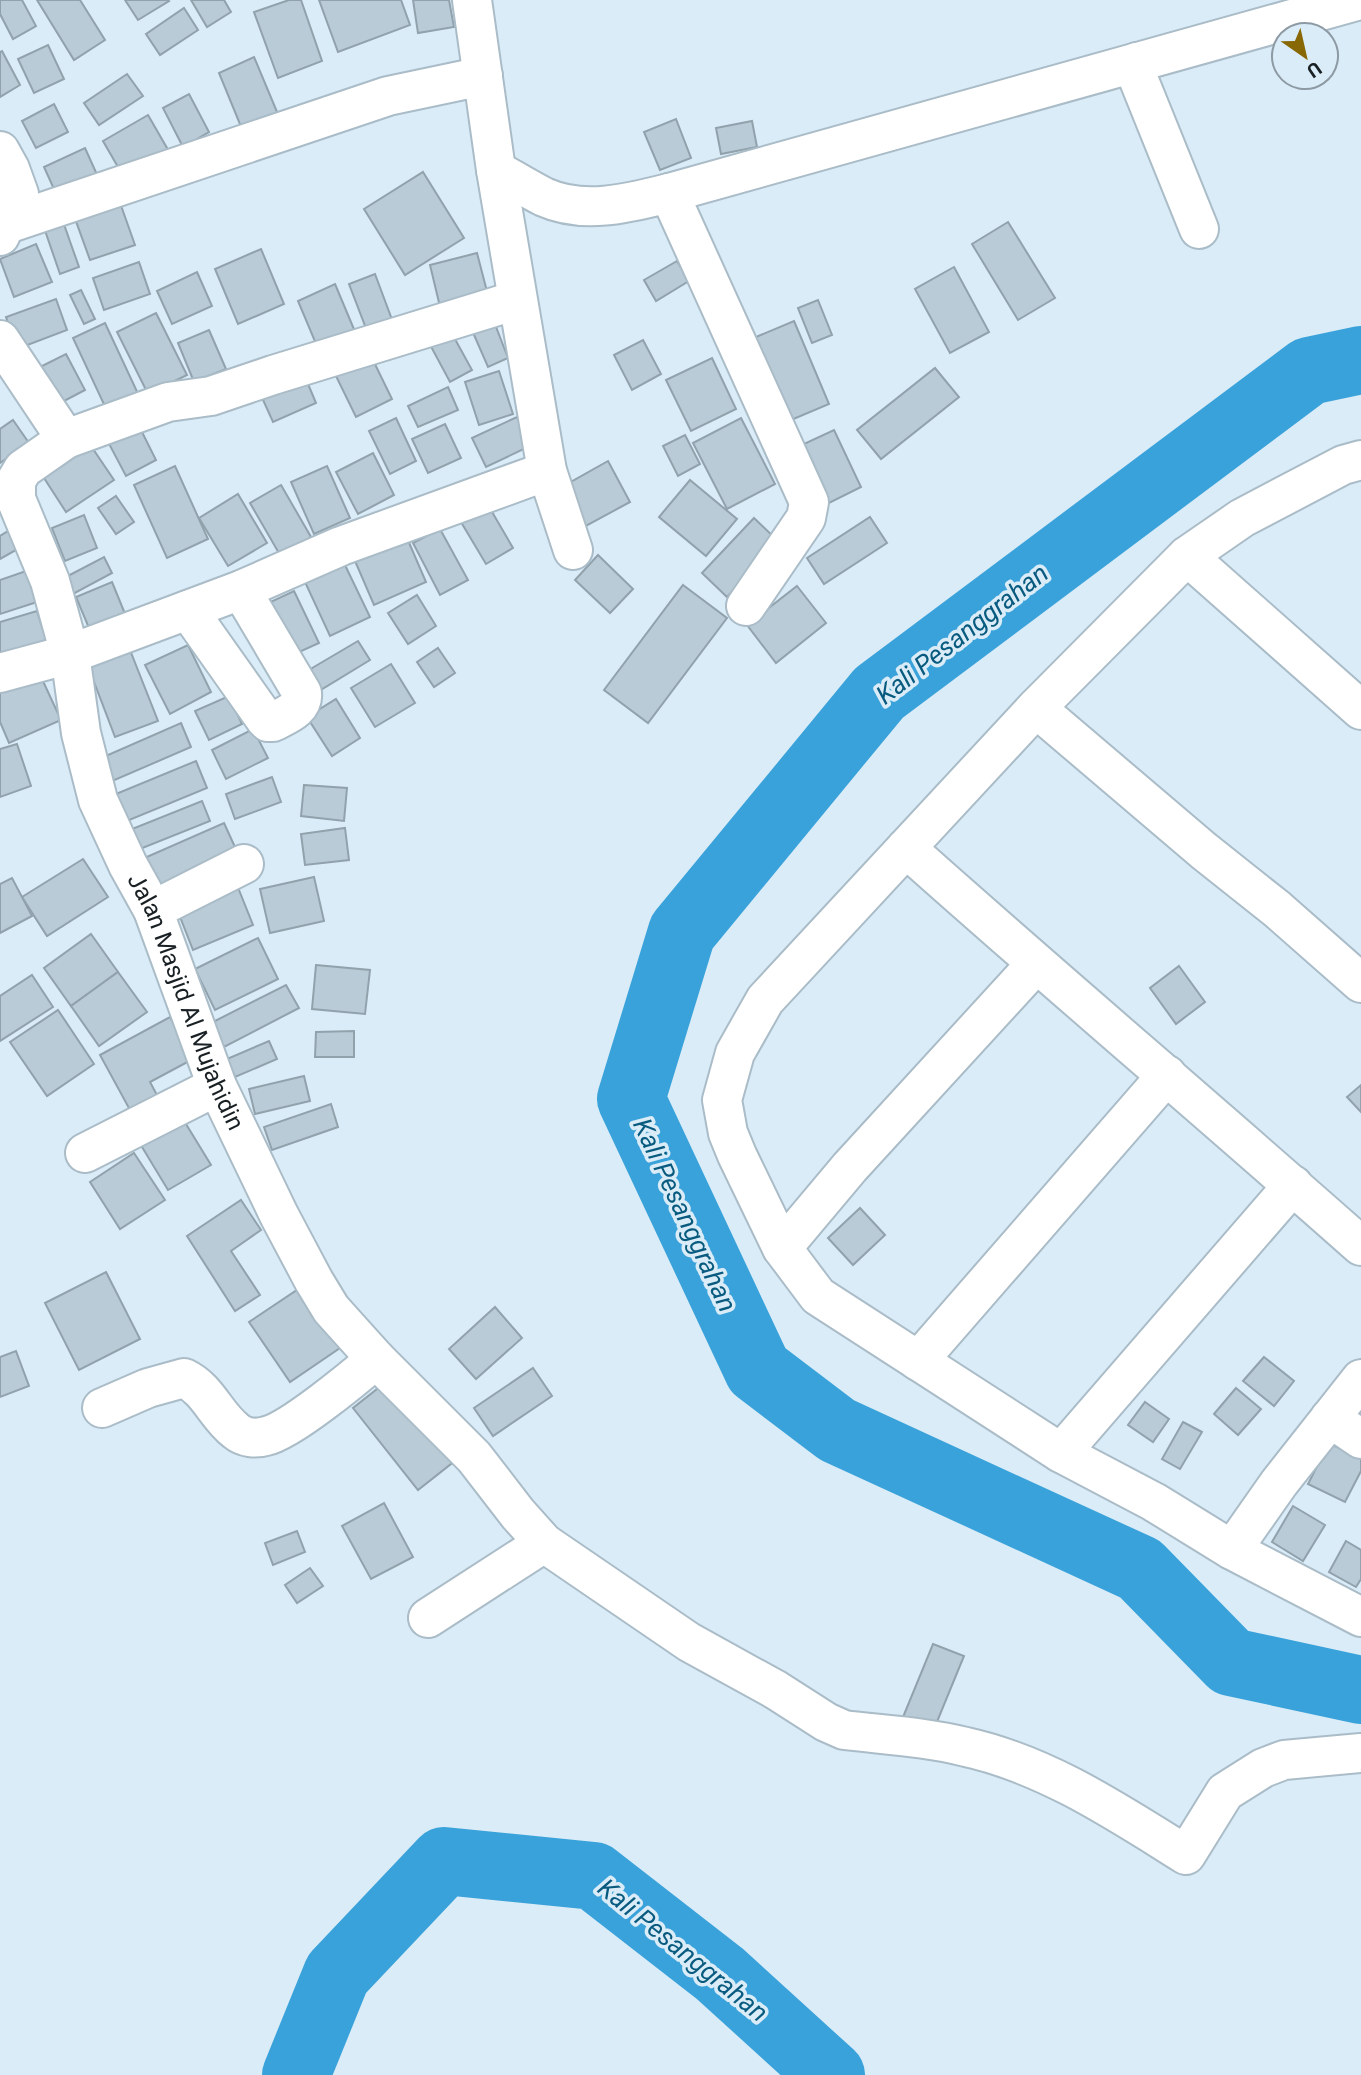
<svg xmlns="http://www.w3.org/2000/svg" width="1361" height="2075" font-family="Roboto,sans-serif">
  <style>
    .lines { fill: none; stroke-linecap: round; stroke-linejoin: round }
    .river { stroke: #3aa2da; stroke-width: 68 }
    .building { fill: #b9cbd6; stroke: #91a2ad; stroke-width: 2 }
    .minor-casing { stroke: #aabcc7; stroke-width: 42 }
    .minor { stroke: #fff; stroke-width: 38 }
    .labels { text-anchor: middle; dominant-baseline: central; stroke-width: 7; stroke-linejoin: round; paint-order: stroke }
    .street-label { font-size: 24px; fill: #192024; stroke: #daecf7 }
    .water-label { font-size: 26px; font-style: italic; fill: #085a7f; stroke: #daecf7 }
  </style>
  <rect width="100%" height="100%" fill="#daecf7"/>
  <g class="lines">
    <g class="river">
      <polyline points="1361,360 1309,371 879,693 682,932 631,1099 758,1370 837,1430 1140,1569 1231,1662 1361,1690"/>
      <polyline points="296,2075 337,1974 444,1861 594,1876 720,1974 831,2075"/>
    </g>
  </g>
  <g class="building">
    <polygon points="0,0 22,0 36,26 13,39 0,14"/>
    <polygon points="37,0 80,0 105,40 74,60"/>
    <polygon points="125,0 168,0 169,1 138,20"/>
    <polygon points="191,0 224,0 231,12 207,27"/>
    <polygon points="289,0 301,0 322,61 278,78 254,12"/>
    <polygon points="319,0 401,0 410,25 338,52"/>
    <polygon points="413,0 449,0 454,27 418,33"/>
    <polygon points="184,8 198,30 160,55 146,34"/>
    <polygon points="48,45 64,79 34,93 18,59"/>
    <polygon points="2,51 20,85 0,97 0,52"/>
    <polygon points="254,57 280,119 244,134 219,73"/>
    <polygon points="127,74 143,96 99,125 84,103"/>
    <polygon points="189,94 209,132 183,147 163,108"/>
    <polygon points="54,104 68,132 36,148 22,121"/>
    <polygon points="148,115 171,155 126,181 103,141"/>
    <polygon points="676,119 691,158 660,170 644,132"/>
    <polygon points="752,121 757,147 721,154 716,128"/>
    <polygon points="85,148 99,179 58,198 44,167"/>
    <polygon points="423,172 464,238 405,275 364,209"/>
    <polygon points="118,197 135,245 90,260 73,213"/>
    <polygon points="60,213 79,267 60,274 41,219"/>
    <polygon points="1008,222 1055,298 1018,320 972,244"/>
    <polygon points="36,244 52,282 14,297 0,259"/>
    <polygon points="261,249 284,304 238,324 215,269"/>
    <polygon points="477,253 490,303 442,315 430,265"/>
    <polygon points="677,261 689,281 656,301 644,280"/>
    <polygon points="139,262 150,294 104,310 93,278"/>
    <polygon points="954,267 989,332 950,353 915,289"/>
    <polygon points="197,272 212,306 172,324 157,291"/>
    <polygon points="375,274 397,333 372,344 349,284"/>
    <polygon points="335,284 356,334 319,351 298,301"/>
    <polygon points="81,290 95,319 84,324 70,295"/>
    <polygon points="56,299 67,330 17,349 6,317"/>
    <polygon points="818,300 832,335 812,343 798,308"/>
    <polygon points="156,313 187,375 148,394 117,332"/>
    <polygon points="493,319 508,358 488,367 471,328"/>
    <polygon points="794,321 829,404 777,426 742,343"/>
    <polygon points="105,323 140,398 108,413 73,338"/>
    <polygon points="209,330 226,369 194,382 178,343"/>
    <polygon points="450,330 472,370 450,382 428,341"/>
    <polygon points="643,340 661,374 632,390 614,355"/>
    <polygon points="66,354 85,390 49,409 30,372"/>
    <polygon points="371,356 392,399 356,417 335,374"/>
    <polygon points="712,358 736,409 691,431 666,380"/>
    <polygon points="935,368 959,397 881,459 857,430"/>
    <polygon points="499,371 513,414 479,425 465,382"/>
    <polygon points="303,372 316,403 273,422 259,391"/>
    <polygon points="448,387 458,410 418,427 408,406"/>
    <polygon points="517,417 530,446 486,467 472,438"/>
    <polygon points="396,418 416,461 390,474 369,431"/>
    <polygon points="741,418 775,484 727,509 693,443"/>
    <polygon points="13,420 29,443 0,463 0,429"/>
    <polygon points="138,424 156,460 126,476 107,440"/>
    <polygon points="445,424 461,458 428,473 412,439"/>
    <polygon points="834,430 861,487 819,508 791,450"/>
    <polygon points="685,435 700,464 678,476 663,446"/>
    <polygon points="91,446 114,480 66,512 44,478"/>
    <polygon points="373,453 394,495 358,514 336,472"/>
    <polygon points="608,461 630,502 584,527 562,487"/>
    <polygon points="175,466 208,539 167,558 134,485"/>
    <polygon points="327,466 350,518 314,534 291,482"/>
    <polygon points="690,480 737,519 706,556 659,517"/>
    <polygon points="281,485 311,537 280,555 250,503"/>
    <polygon points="238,494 267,543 228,566 199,518"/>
    <polygon points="116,496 134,522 116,534 98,508"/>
    <polygon points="488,505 513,548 486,564 461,522"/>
    <polygon points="84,515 97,548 65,561 52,528"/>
    <polygon points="870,517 887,543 824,584 807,558"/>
    <polygon points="754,518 779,542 727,597 702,573"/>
    <polygon points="18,525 28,543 0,559 0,536"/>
    <polygon points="440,529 468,580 440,595 413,543"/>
    <polygon points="404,531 426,582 374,605 352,554"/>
    <polygon points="598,555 633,589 610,613 575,580"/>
    <polygon points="104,557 112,573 73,594 64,578"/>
    <polygon points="344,563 370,617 330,636 305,582"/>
    <polygon points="29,570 40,601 0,614 0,580"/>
    <polygon points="112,582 130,626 94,640 76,597"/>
    <polygon points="683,585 727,618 648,723 604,690"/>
    <polygon points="797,586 826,623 776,663 747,625"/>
    <polygon points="294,591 319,643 286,658 262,606"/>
    <polygon points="417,595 436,626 408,644 388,613"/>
    <polygon points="37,611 49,649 0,664 0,622"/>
    <polygon points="358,641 370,660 314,694 302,674"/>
    <polygon points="188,645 211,692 170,714 145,665"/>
    <polygon points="438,648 455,673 434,687 417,662"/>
    <polygon points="130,650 158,721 115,737 88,666"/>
    <polygon points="391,664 415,703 375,727 351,688"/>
    <polygon points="36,666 61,720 9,743 0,722 0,681"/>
    <polygon points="229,696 242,724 209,740 195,711"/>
    <polygon points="336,699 360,738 332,756 307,717"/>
    <polygon points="181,723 191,747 103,785 92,762"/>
    <polygon points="253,729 268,758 226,779 212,750"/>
    <polygon points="17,744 31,786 0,797 0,749"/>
    <polygon points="196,761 207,788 122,823 111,796"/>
    <polygon points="272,777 281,802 235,819 226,794"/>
    <polygon points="304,785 347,788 344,821 301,816"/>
    <polygon points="202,801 210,821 125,855 117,835"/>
    <polygon points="224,823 240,858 149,899 133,863"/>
    <polygon points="345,828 349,860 305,865 301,834"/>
    <polygon points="83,859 108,897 47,936 22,897"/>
    <polygon points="314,877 324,921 270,933 260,889"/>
    <polygon points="12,878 32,916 0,933 0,884"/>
    <polygon points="235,880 253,925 193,950 175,904"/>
    <polygon points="91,934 118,972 71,1006 44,968"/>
    <polygon points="258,938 278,979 215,1010 195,969"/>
    <polygon points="316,965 370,970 365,1014 312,1009"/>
    <polygon points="1179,966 1205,1002 1176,1024 1150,988"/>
    <polygon points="118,972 147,1012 99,1046 71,1006"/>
    <polygon points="32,975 53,1007 0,1041 0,996"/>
    <polygon points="286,985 299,1008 224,1047 211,1023"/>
    <polygon points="58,1010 94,1064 47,1096 10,1042"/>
    <polygon points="170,1017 193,1059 150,1082 157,1095 130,1110 100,1055"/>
    <polygon points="354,1031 354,1057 315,1057 316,1032"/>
    <polygon points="269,1041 277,1059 235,1077 227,1059"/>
    <polygon points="304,1076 310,1101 255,1114 249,1089"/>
    <polygon points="1361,1085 1361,1112 1347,1097"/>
    <polygon points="331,1104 338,1127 272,1150 264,1127"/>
    <polygon points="178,1111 211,1165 168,1190 136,1137"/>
    <polygon points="134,1153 165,1200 120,1229 90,1182"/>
    <polygon points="241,1200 261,1230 231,1251 260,1295 235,1311 187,1236"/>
    <polygon points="860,1208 885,1235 853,1265 828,1238"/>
    <polygon points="106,1272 140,1339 79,1370 45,1303"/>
    <polygon points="300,1288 340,1348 290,1382 249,1322"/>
    <polygon points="495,1307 522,1338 476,1379 449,1349"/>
    <polygon points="16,1351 29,1386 0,1397 0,1357"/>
    <polygon points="1264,1357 1294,1381 1274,1406 1243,1381"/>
    <polygon points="533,1368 552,1396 493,1436 474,1408"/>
    <polygon points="391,1378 456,1460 418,1490 353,1408"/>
    <polygon points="1236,1388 1261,1409 1238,1435 1214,1414"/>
    <polygon points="1145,1402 1169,1419 1153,1442 1128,1425"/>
    <polygon points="1183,1422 1202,1432 1180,1469 1162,1459"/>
    <polygon points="1329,1443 1361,1459 1361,1471 1345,1502 1308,1484"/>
    <polygon points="384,1503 413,1557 371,1579 342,1526"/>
    <polygon points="1293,1506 1325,1525 1303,1561 1272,1542"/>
    <polygon points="297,1531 305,1552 273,1565 265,1543"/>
    <polygon points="1346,1541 1361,1550 1361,1579 1356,1587 1329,1572"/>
    <polygon points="310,1568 323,1586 297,1603 285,1585"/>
    <polygon points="933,1644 964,1656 932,1734 901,1722"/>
  </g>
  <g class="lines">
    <g class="minor-casing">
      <g id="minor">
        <polyline points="472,0 496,170 547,471 573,550"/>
        <polyline points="1137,62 1136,73 1199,229"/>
        <polyline points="0,151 10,169 19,194 0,236"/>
        <path d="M496 170C512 179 528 189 544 197 584 215 629 203 669 193L1360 0"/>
        <polyline points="669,193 809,502 806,518 746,606"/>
        <polyline points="7,224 388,96 483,76"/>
        <path id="s1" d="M0 340 66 439 23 469 16 481V499L50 581 70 654 81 733 98 800 128 865 153 910 217 1086 279 1215 314 1281 331 1309 376 1359 474 1457 518 1514 544 1543 689 1642 776 1690 826 1722 844 1730C885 1735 927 1737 966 1747 1047 1765 1117 1812 1186 1855L1225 1792 1263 1768 1284 1760 1361 1753"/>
        <polyline points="66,439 168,402 211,396 273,375 517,300"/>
        <polyline points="1361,460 1343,465 1242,518 1187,556 1036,708 765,1000 735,1053 722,1100 728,1133 737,1155 782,1248 818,1296 1061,1453 1154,1502 1232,1550 1361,1617"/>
        <polyline points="1187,556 1361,710"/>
        <path d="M188 610 265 719 268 722H273C286 715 304 709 302 693L241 590"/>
        <polyline points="0,673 70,654 241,590 341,546 547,471"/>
        <polyline points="1036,708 1204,851 1277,909 1361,983"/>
        <path d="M906 848C1056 982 1210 1112 1361 1246"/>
        <polyline points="153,910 244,864"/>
        <polyline points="85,1153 217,1086"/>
        <polyline points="782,1248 850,1167 1036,964"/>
        <polyline points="918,1361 1167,1075"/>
        <path d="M102 1408 148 1388 184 1378C209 1390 215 1415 236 1431 244 1438 256 1439 266 1436 290 1431 355 1377 376 1359"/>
        <polyline points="1330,1418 1361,1439"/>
        <polyline points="1061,1453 1293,1185"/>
        <polyline points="1232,1550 1279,1483 1361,1379"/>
        <polyline points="428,1618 544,1543"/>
      </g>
    </g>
    <use href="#minor" class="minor"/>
  </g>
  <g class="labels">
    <g class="street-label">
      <text stroke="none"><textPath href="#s1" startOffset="737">Jalan Masjid Al Mujahidin</textPath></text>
    </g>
    <g class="water-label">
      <text transform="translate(962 634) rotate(-38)">Kali Pesanggrahan</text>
      <text transform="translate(685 1215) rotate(65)">Kali Pesanggrahan</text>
      <text transform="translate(683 1950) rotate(39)">Kali Pesanggrahan</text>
    </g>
  </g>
  <g transform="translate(1305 56) rotate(146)"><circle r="33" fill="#daecf7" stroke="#8d9aa3" stroke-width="2"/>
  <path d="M0-5L12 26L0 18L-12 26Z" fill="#886804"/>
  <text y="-10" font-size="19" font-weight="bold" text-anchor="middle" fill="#192024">U</text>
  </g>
</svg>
